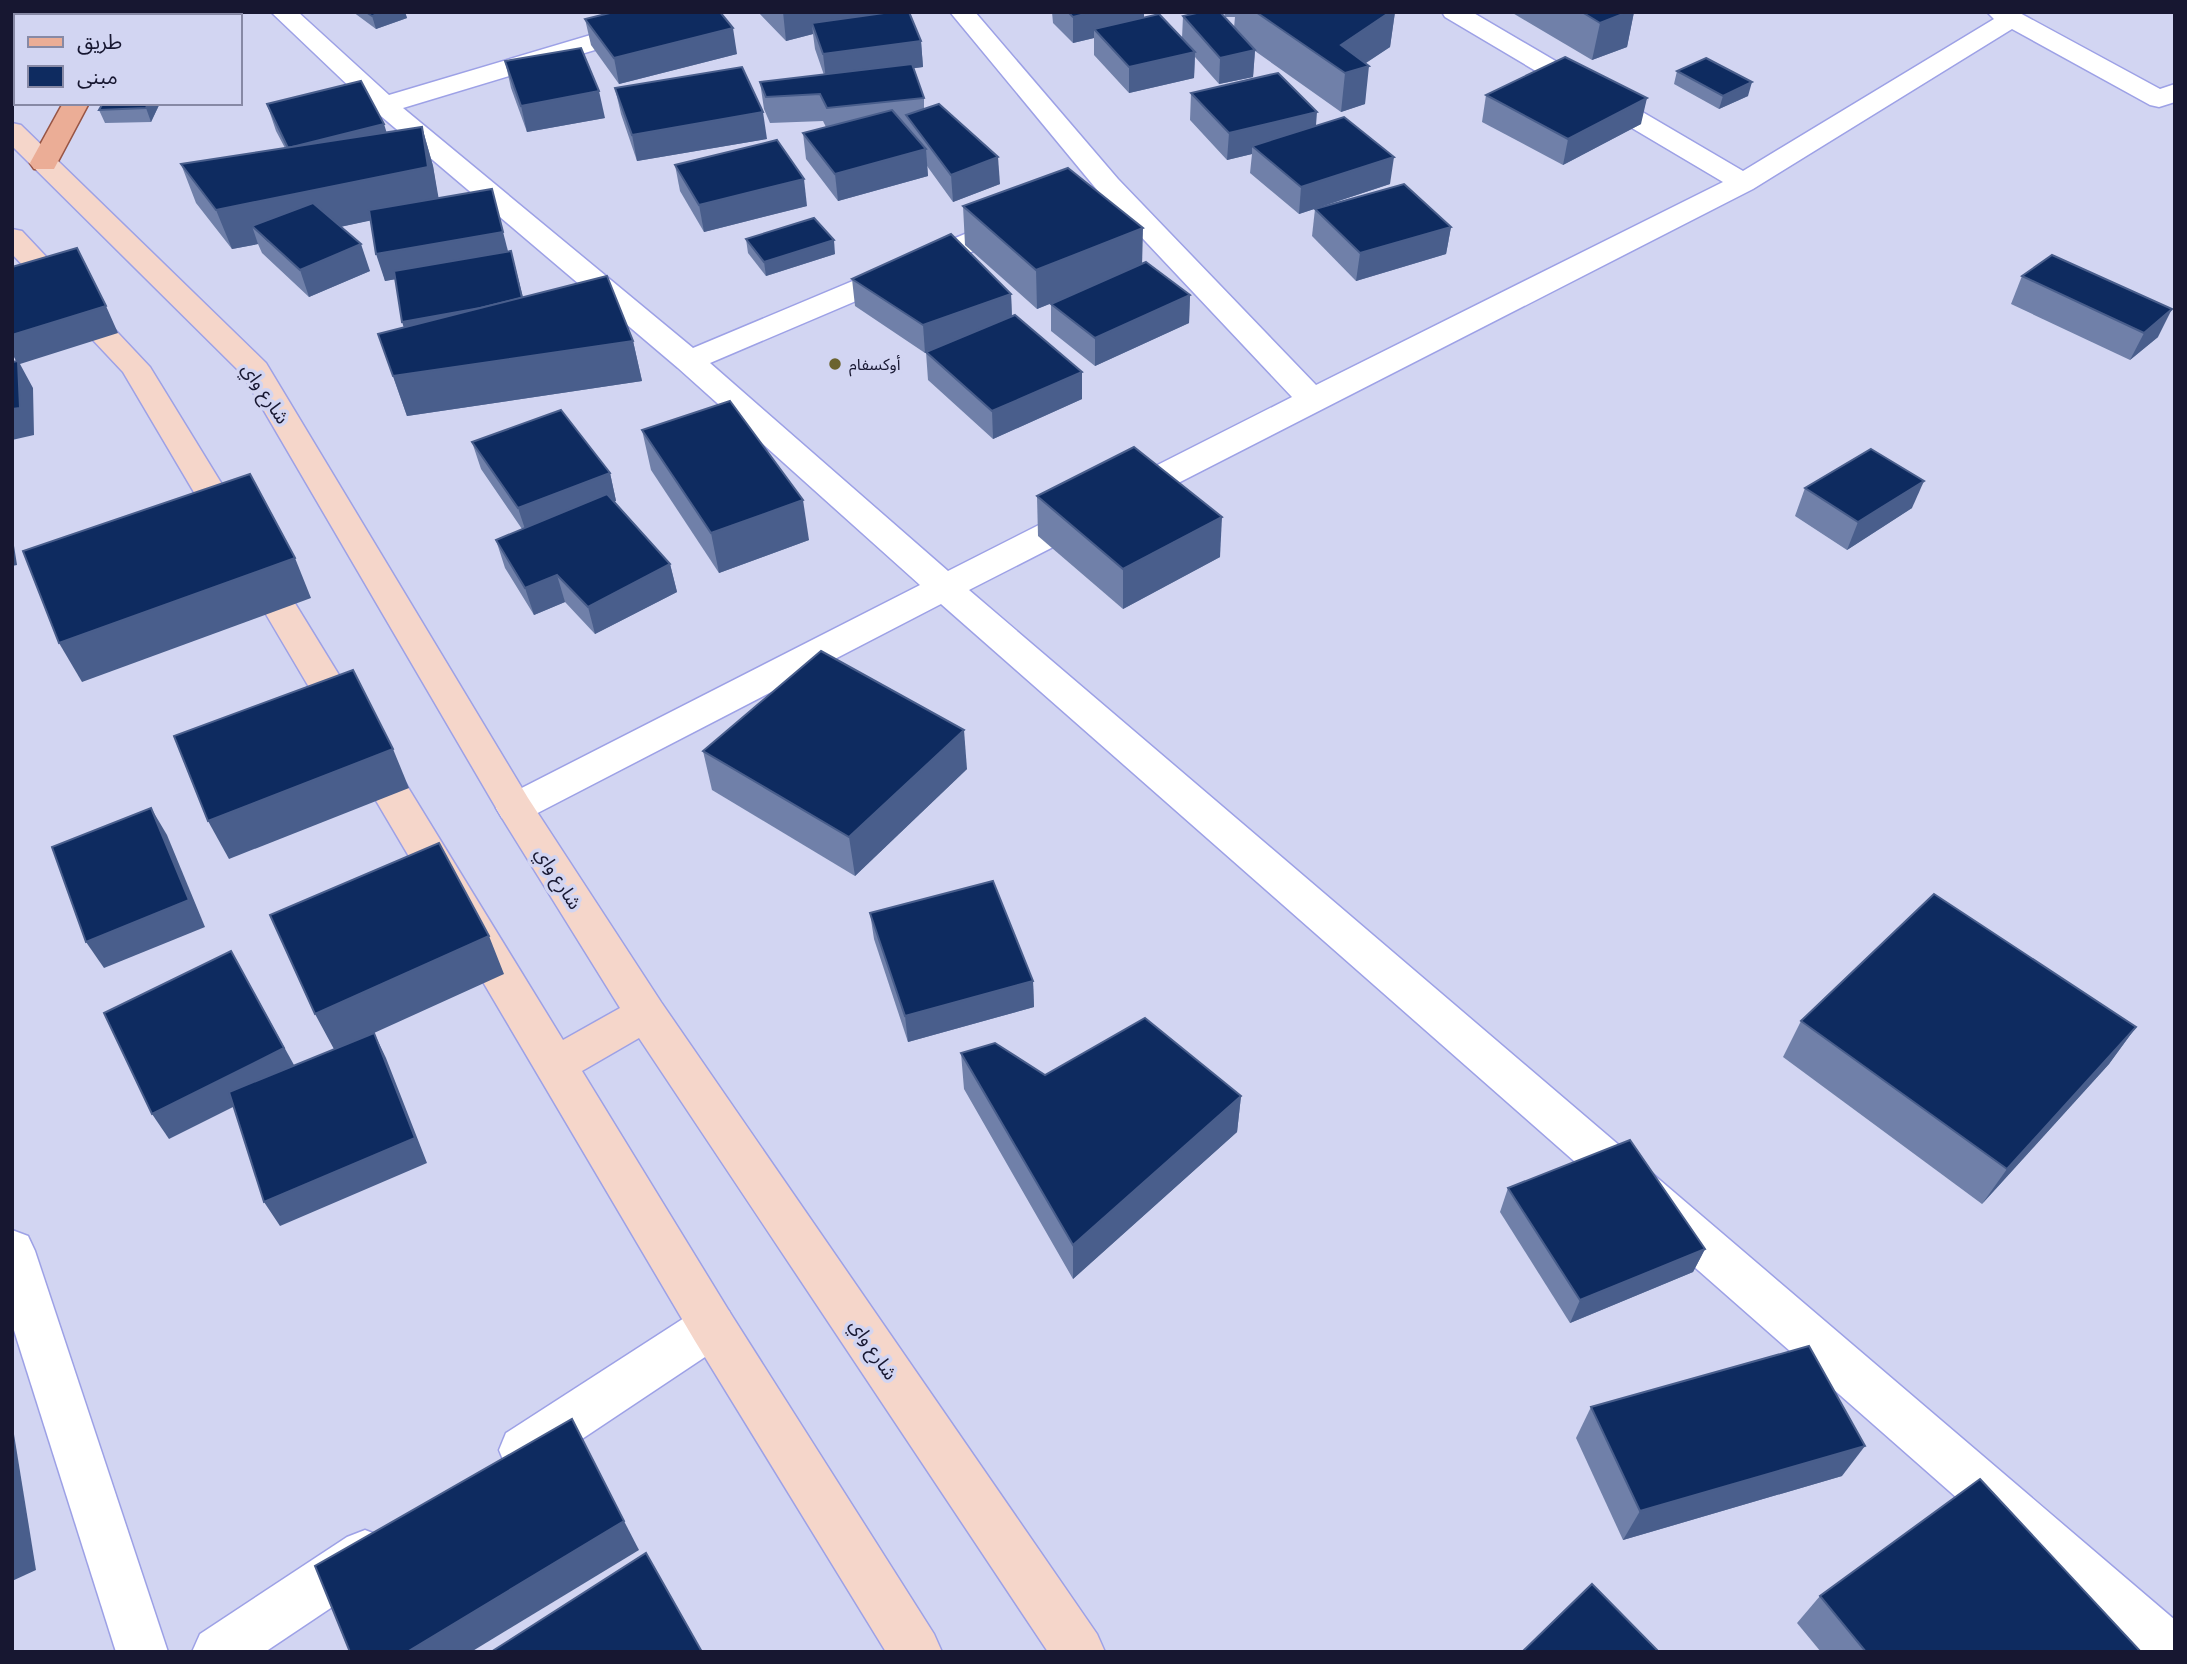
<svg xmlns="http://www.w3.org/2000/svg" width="2187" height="1664" font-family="'Archivo Narrow','Noto Sans Arabic',sans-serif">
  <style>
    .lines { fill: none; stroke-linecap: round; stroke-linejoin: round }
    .street-casing { stroke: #9da1e6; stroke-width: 3 }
    .secondary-casing { stroke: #9da1e6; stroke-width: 3 }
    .primary-casing { stroke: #985545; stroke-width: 3 }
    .street { fill: #fff; fill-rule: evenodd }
    .secondary { fill: #f5d6ca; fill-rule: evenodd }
    .primary { fill: #ebad96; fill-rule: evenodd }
    .wall { fill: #7080a9; fill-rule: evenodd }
    .shaded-wall { fill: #495e8c }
    .building { fill: #0e2b60; stroke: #495e8c; stroke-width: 2 }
    .poi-dot { fill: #6b632f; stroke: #d2d5f2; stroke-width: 2.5 }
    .labels { text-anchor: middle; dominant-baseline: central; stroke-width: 7; stroke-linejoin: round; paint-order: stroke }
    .far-poi-label { font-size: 16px; fill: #171731; stroke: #d2d5f2; text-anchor: start }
    .street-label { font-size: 19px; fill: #171731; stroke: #d2d5f2 }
  </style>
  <rect width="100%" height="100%" fill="#d2d5f2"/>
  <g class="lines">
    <g class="street-casing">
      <g id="street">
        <polygon points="271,12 298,12 389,95 668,12 707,12 704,17 403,108 693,348 1003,218 1013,216 1023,218 1027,224 1023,230 710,363 948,571 1292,397 1098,191 950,12 975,12 1118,179 1316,385 1723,182 1445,17 1442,12 1472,12 1743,171 1994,19 1987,12 2018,12 2160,89 2175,84 2175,102 2159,107 2150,105 2012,29 1753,189 969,590 2175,1620 2175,1652 2132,1652 941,604 528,818 515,822 502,818 496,808 502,798 920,585 678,368 375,111"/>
        <polygon points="12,1230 28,1236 35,1251 168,1652 116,1652 12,1324"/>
        <polygon points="712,1304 729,1311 735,1326 729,1341 540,1467 523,1474 506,1467 499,1450 506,1433 695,1311"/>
        <polygon points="365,1530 383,1537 390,1555 383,1573 265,1652 192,1652 200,1634 347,1537"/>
      </g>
    </g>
    <g class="secondary-casing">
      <polygon id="secondary" points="12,123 21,125 266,363 528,798 661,1002 1097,1634 1105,1652 1048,1652 639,1038 582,1071 729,1311 934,1634 942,1652 886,1652 695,1341 123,372 12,254 12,229 22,231 150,367 563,1040 620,1008 502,818 243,375 12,146"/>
    </g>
    <g class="primary-casing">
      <g id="primary">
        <polygon points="73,12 105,12 103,16 71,16"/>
        <polygon points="165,12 196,12 194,16 163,16"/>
        <rect x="12" y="34" width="4" height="15"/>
        <polygon points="16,69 16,86 12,87 12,70"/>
        <polygon points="63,103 89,103 54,169 34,169 30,163"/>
      </g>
    </g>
    <use href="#street" class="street"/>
    <use href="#secondary" class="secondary"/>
    <use href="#primary" class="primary"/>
  </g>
  <g class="wall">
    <polygon points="353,12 405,12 407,18 376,29"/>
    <polygon points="758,12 909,12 921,41 923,67 914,68 924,98 924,109 1000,184 953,202 927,166 928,176 838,201 806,159 803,133 826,127 823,121 770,123 764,109 760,82 824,75 815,49 813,34 786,41"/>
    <path d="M1052 12H1144V18L1182 38 1183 16 1225 17 1224 12H1395L1390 47 1366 63 1365 104 1341 112 1255 51 1253 77 1219 84 1195 57 1194 78 1129 93 1094 55V38L1073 43 1053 23ZM1225 17H1235L1234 28Z"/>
    <polygon points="1511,12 1634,12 1627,47 1592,60"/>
    <polygon points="585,19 737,54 619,84 591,45"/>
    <polygon points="505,61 605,118 527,132 511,88"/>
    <polygon points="1677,71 1748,96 1719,109 1674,84"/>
    <polygon points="615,88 767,139 637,161 621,114"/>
    <polygon points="1191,93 1316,126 1390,184 1299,214 1250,173 1252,154 1227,160 1190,120"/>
    <polygon points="1486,95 1641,124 1563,165 1482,122"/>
    <polygon points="160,103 151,122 105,123 99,110"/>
    <polygon points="267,104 387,133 422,127 433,166 438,199 508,252 511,251 523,297 633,341 642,381 407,416 378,334 404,327 396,279 385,281 371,220 340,227 370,271 309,297 262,253 258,244 232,249 196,203 181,164 285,148 276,131"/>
    <polygon points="675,165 807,206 704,232 680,191"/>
    <polygon points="963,206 1142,264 1190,295 1189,323 1095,366 1051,331 1051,304 1059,300 1037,309 965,245"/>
    <polygon points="1315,209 1451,227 1446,254 1356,281 1312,236"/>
    <polygon points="746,239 835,254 766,276 748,253"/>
    <polygon points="2022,276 2158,337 2130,360 2011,304"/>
    <polygon points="852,279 1011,294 1012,316 1082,399 993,439 928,380 926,352 925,353 855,306"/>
    <polygon points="642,430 809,540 719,573 651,470"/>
    <polygon points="472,442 610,473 616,501 614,501 670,564 677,592 595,634 565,602 534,615 505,568 496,540 522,529 481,469"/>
    <polygon points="1805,488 1912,508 1847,550 1795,516"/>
    <polygon points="1037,496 1220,557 1123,609 1038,536"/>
    <polygon points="703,751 967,769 855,876 712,790"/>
    <polygon points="870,913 1033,981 1034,1007 908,1042 874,939"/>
    <polygon points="1801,1021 2136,1027 2109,1064 1982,1204 1783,1057"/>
    <polygon points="961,1053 1045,1075 1241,1096 1237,1132 1073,1279 964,1089"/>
    <polygon points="1508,1188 1705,1249 1693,1272 1570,1323 1500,1212"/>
    <polygon points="1591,1407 1842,1476 1623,1540 1576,1438"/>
    <polygon points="1820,1596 2141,1652 1821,1652 1797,1623"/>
  </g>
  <g class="shaded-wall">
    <polygon points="383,12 405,12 407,18 376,29 372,16"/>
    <polygon points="783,12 890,12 812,23 813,34 786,41"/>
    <polygon points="1093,12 1144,12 1144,26 1094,29 1094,38 1073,43 1073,17"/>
    <polygon points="1390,12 1395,12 1390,47 1355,70 1369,66 1365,104 1341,112 1345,73 1341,45"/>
    <polygon points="1628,12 1634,12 1627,47 1592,60 1600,23"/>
    <polygon points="733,28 737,54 619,84 614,58"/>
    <polygon points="921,41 923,67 826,80 823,54"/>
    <polygon points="1255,50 1253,77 1219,84 1220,58"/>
    <polygon points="1195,52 1194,78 1129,93 1129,67"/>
    <polygon points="1752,82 1748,96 1719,109 1723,96"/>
    <polygon points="599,91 605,118 527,132 521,106"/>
    <polygon points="1647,98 1641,124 1563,165 1568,139"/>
    <polygon points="148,103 160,103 151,122 146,108"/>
    <polygon points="763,112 767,139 637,161 632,135"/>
    <polygon points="1317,112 1315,138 1252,146 1252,154 1227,160 1229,133"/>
    <polygon points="384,124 392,150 288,148"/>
    <polygon points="422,127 433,166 440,206 268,242 252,226 258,244 232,249 216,210"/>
    <polygon points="926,149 928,176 838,201 835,174"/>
    <polygon points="998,157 1000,184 953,202 951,175"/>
    <polygon points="1394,157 1390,184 1299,214 1301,187"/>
    <polygon points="804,179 807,206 704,232 699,205"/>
    <polygon points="492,189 510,259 385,281 376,254"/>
    <polygon points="1451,227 1446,254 1356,281 1360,253"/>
    <polygon points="1143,228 1142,267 1037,309 1036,270"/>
    <polygon points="834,240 835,254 766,276 764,262"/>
    <polygon points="361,244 370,271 309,297 300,270"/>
    <polygon points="511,251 530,328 411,349 402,322"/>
    <polygon points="1011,294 1012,321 925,353 923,325"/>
    <polygon points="1190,295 1189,323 1095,366 1095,338"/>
    <polygon points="106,306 118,333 20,364 33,388 34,435 12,440 12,409 18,365 12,353 12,335"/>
    <polygon points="2172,309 2158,337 2130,360 2144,333"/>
    <polygon points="633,341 642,381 407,416 393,376"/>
    <polygon points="1082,372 1082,399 993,439 992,411"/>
    <polygon points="610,473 616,501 527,535 518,508"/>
    <polygon points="1924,481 1912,508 1847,550 1858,522"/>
    <polygon points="803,500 809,540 719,573 711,533"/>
    <polygon points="1222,517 1220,557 1123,609 1123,569"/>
    <polygon points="12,533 17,565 12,566"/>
    <polygon points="295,558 311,598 82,682 59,643"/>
    <polygon points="670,564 677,592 595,634 588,607"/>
    <polygon points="557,575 565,602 534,615 525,588"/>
    <polygon points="964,730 967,769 855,876 849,837"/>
    <polygon points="393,749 409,788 229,859 208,821"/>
    <polygon points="151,808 167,835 205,927 104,968 86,942"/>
    <polygon points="489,936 504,974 374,1033 386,1058 427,1163 280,1226 264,1202 335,1051 315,1014"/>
    <polygon points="231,951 299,1074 169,1139 152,1114"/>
    <polygon points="1033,981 1034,1007 908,1042 905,1016"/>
    <polygon points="2136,1027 2109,1064 1982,1204 2007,1169"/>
    <polygon points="1241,1096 1237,1132 1073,1279 1073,1245"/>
    <polygon points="1705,1249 1693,1272 1570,1323 1580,1300"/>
    <polygon points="12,1422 36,1570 12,1581"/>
    <polygon points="1865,1446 1842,1476 1623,1540 1640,1511"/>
    <polygon points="624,1521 639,1550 471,1652 407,1652"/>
  </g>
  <g class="building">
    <polygon points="366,12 383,12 372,16"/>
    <polygon points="614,12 720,12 733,28 614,58 585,19"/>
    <polygon points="891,12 909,12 921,41 823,54 812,23"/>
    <polygon points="1068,12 1093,12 1073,17"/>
    <polygon points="1201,12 1220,12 1255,50 1220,58 1183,16"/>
    <polygon points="1256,12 1390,12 1341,45 1369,66 1345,73"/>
    <polygon points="1582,12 1628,12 1600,23"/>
    <polygon points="1159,14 1195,52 1129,67 1094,29"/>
    <polygon points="581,48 599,91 521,106 505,61"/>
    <polygon points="1565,57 1647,98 1568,139 1486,95"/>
    <polygon points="1706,58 1752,82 1723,96 1677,71"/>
    <polygon points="912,64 924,98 827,108 820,94 766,97 760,82"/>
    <polygon points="742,67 763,112 632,135 615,88"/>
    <polygon points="1278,73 1317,112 1229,133 1191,93"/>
    <polygon points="361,81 384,124 288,148 267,104"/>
    <polygon points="103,103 148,103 146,108 99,110"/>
    <polygon points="939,104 998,157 951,175 906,115"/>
    <polygon points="892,110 926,149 835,174 803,133"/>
    <polygon points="1344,117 1394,157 1301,187 1252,146"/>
    <polygon points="422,127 428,167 216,210 181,164"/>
    <polygon points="777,140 804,179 699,205 675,165"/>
    <polygon points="1068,168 1143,228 1036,270 963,206"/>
    <polygon points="1404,184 1451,227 1360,253 1315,209"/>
    <polygon points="492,189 503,232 376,254 369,210"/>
    <polygon points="313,203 361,244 300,270 252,226"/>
    <polygon points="814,218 834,240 764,262 746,239"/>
    <polygon points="951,234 1011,294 923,325 852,279"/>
    <polygon points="77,248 106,306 12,335 12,267"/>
    <polygon points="511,251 522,298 480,308 402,322 394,271"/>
    <polygon points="2052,255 2172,309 2144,333 2022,276"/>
    <polygon points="1146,262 1190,295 1095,338 1051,304"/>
    <polygon points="607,276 633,341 393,376 378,334"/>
    <polygon points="1015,315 1082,372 992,411 926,352"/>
    <polygon points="18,361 20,408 12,409 12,362"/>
    <polygon points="730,401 803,500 711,533 642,430"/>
    <polygon points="561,410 610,473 518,508 472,442"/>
    <polygon points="1134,447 1222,517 1123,569 1037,496"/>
    <polygon points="1871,449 1924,481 1858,522 1805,488"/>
    <polygon points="250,474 295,558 59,643 23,551"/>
    <polygon points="607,494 670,564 588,607 557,575 525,588 496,540"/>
    <polygon points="821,651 964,730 849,837 703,751"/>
    <polygon points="353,670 393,749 208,821 174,736"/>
    <polygon points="151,808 189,900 86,942 52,847"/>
    <polygon points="439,843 489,936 315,1014 270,915"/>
    <polygon points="993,881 1033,981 905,1016 870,913"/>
    <polygon points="1934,894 2136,1027 2007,1169 1801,1021"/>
    <polygon points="231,951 284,1048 152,1114 104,1013"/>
    <polygon points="1145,1018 1241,1096 1073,1245 961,1053 995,1043 1045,1075"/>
    <polygon points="374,1033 415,1138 264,1202 229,1092"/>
    <polygon points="1630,1140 1705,1249 1580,1300 1508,1188"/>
    <polygon points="1809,1346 1865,1446 1640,1511 1591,1407"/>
    <polygon points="572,1419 624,1521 407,1652 350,1652 315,1566"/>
    <polygon points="1980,1479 2141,1652 1866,1652 1820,1596"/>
    <polygon points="646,1553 702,1652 491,1652"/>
    <polygon points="1592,1584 1659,1652 1522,1652"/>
  </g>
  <circle class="poi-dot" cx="835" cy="364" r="7"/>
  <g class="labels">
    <g class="far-poi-label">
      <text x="849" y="364">أوكسفام</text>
    </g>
    <g class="street-label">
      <text transform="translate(266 393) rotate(56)">شارع واي</text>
      <text transform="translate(559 878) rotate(58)">شارع واي</text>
      <text transform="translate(874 1349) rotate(56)">شارع واي</text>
    </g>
  </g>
  <rect width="2187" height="1664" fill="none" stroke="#171731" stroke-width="28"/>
  <rect x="14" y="14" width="228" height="91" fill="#d2d5f2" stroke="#8789a5" stroke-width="2"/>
  <rect x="28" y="37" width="35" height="10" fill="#ebad96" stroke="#8789a5" stroke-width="2"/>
  <text x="77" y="49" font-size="21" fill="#171731">طريق</text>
  <rect x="28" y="66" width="35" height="21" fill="#0e2b60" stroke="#8789a5" stroke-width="2"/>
  <text x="77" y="84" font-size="21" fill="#171731">مبنى</text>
</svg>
